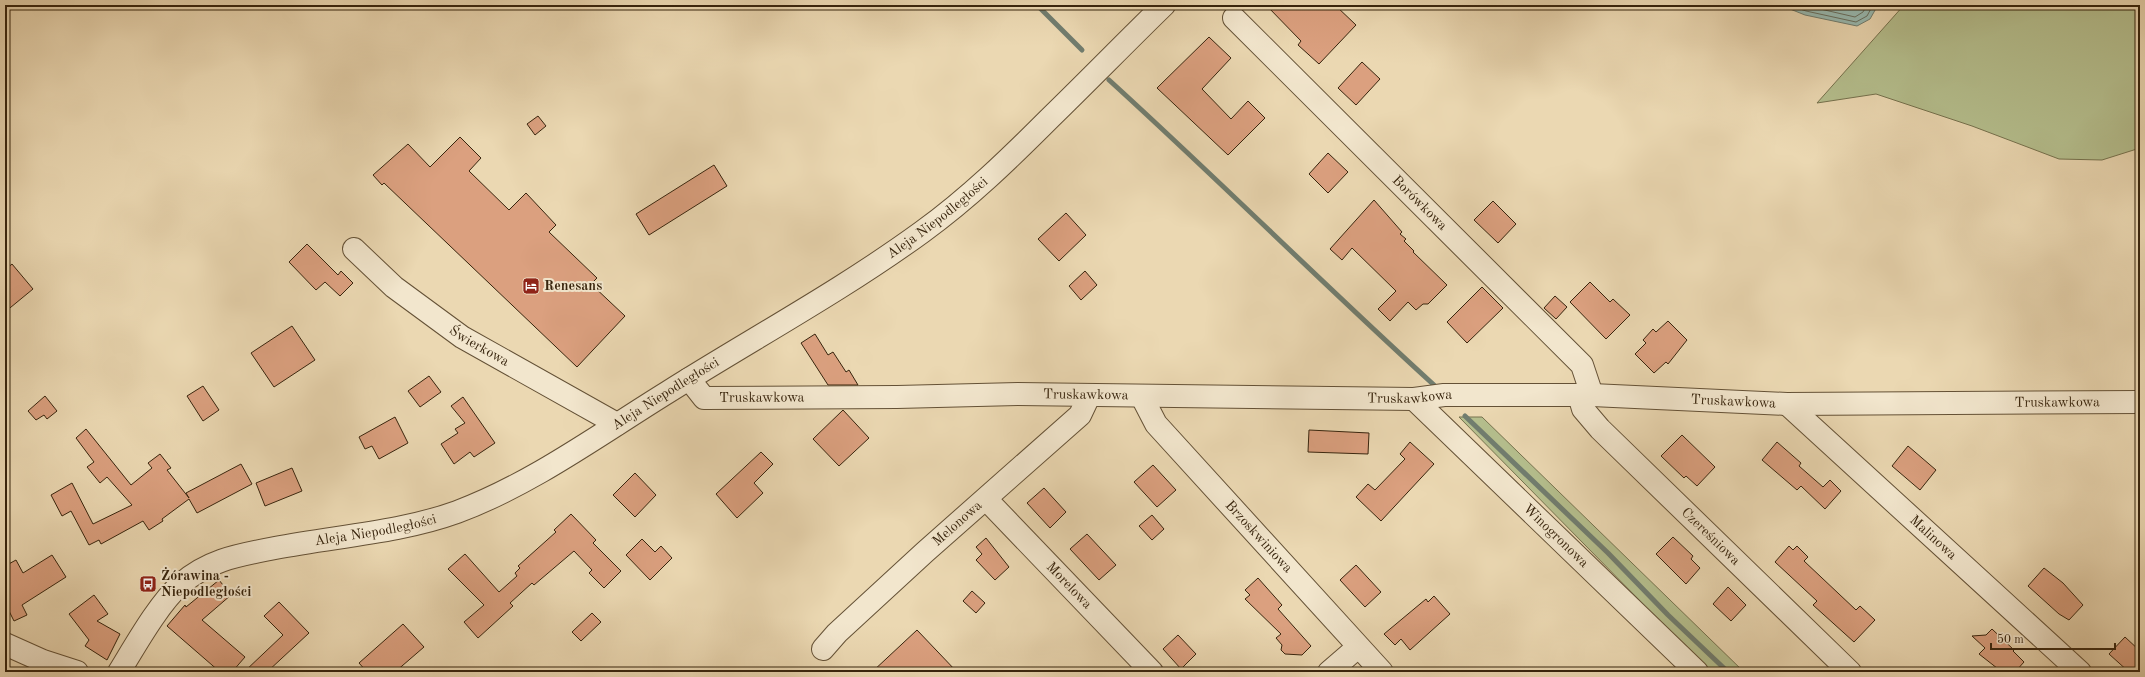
<svg xmlns="http://www.w3.org/2000/svg" width="2145" height="677" font-family="'Old Standard TT',serif">
  <style>
    .green { fill: #b5bf8e; stroke: #76724e }
    .water { fill: #98b9b0; stroke: #717d6f }
    .lines { fill: none; stroke-linecap: round; stroke-linejoin: round }
    .shore { stroke: #686e5e; stroke-width: 1 }
    .stream { stroke: #717d6f; stroke-width: 5 }
    .building { fill: #dba07f; stroke: #37240d }
    .minor-casing { stroke: #645136; stroke-width: 24 }
    .minor { stroke: #f2e6cd; stroke-width: 22 }
    .labels { text-anchor: middle; dominant-baseline: central; stroke-width: 4; stroke-linejoin: round; paint-order: stroke }
    .street-label { font-size: 14px; fill: #37240d; stroke: #f2e6cd }
    .poi-label { font-size: 14px; font-weight: bold; fill: #37240d; stroke: #f2e6cd; text-anchor: start }
  </style>
  <rect width="100%" height="100%" fill="#ebd8b2"/>
  <filter id="stains"><feTurbulence type="fractalNoise" baseFrequency=".005" numOctaves="4"/><feColorMatrix values="0 0 0 0 .2 0 0 0 0 .09 0 0 0 0 .02 0 0 0 .5 -.17"/></filter>
  <radialGradient id="worn" r=".72"><stop offset=".6" stop-color="#630" stop-opacity="0"/><stop offset="1" stop-color="#630" stop-opacity=".3"/></radialGradient>
  <g class="green">
    <polygon points="1904,5 2140,5 2140,148 2102,160 2059,159 1972,126 1876,94 1817,103"/>
    <polygon points="1459,417 1482,417 1744,672 1710,672"/>
  </g>
  <polygon class="water" points="1780,5 1878,5 1870,19 1857,26 1805,15"/>
  <g class="lines">
    <g class="shore">
      <polyline points="1788,5 1806,11 1856,22 1867,16 1873,5"/>
      <polyline points="1803,5 1855,17 1863,12 1867,5"/>
    </g>
    <g class="stream">
      <polyline points="1037,5 1082,50"/>
      <path d="M1109 80C1219 180 1324 285 1434 385"/>
      <polyline points="1465,416 1608,553 1668,615 1728,672"/>
    </g>
  </g>
  <g class="building">
    <polygon points="1266,5 1335,5 1356,25 1319,64 1298,45 1301,41"/>
    <polygon points="1209,37 1231,58 1202,89 1231,119 1248,101 1265,118 1228,155 1157,88"/>
    <polygon points="1362,62 1380,79 1356,105 1338,88"/>
    <polygon points="538,116 546,126 535,135 527,124"/>
    <polygon points="460,137 481,158 469,171 509,210 526,193 556,225 549,232 597,278 591,284 625,316 577,367 384,183 382,185 373,175 408,144 430,167"/>
    <polygon points="1328,153 1348,172 1328,193 1309,174"/>
    <polygon points="714,165 727,186 649,235 636,214"/>
    <polygon points="1374,200 1402,232 1400,234 1406,239 1404,241 1414,251 1413,252 1447,285 1428,304 1423,304 1416,310 1408,302 1390,321 1378,309 1396,291 1352,248 1342,260 1330,249"/>
    <polygon points="1493,201 1516,224 1498,243 1474,220"/>
    <polygon points="1066,213 1086,235 1059,261 1038,239"/>
    <polygon points="307,244 338,275 341,271 353,283 340,296 325,282 316,290 289,262"/>
    <polygon points="12,264 33,289 5,312 5,270"/>
    <polygon points="1085,271 1097,285 1081,300 1069,286"/>
    <polygon points="1590,282 1610,302 1613,299 1630,315 1606,339 1570,302"/>
    <polygon points="1482,287 1503,308 1467,343 1447,322"/>
    <polygon points="1555,296 1567,307 1556,319 1544,308"/>
    <polygon points="1668,321 1687,340 1668,364 1666,362 1654,373 1635,354 1646,343 1643,340 1653,329 1656,332"/>
    <polygon points="292,326 315,360 274,387 251,353"/>
    <polygon points="815,334 828,355 833,352 846,372 849,370 858,385 828,385 801,343"/>
    <polygon points="429,376 441,392 420,407 408,391"/>
    <polygon points="203,386 219,410 203,421 187,396"/>
    <polygon points="45,396 57,411 47,419 44,415 36,420 28,411"/>
    <polygon points="463,397 495,443 474,457 470,452 454,464 441,444 458,433 455,429 465,423 451,406"/>
    <polygon points="843,410 869,438 839,466 813,439"/>
    <polygon points="395,417 408,443 379,459 372,446 365,449 359,437"/>
    <polygon points="86,429 131,485 152,468 148,463 160,454 171,468 167,470 189,498 186,493 241,464 252,484 197,513 189,499 162,519 163,521 149,530 143,521 101,544 99,540 89,545 71,511 62,516 51,495 72,483 93,524 132,505 107,477 100,483 87,467 94,462 76,438"/>
    <polygon points="1309,430 1369,433 1368,454 1308,452"/>
    <polygon points="1682,435 1715,467 1697,486 1686,476 1684,478 1661,456"/>
    <polygon points="1410,442 1434,464 1381,521 1356,497 1368,484 1375,490 1405,459 1400,454"/>
    <polygon points="1777,442 1801,463 1799,466 1823,487 1830,480 1841,491 1825,509 1801,486 1797,490 1762,460"/>
    <polygon points="1908,446 1936,470 1920,490 1892,466"/>
    <polygon points="761,452 773,464 754,483 763,493 737,518 716,494"/>
    <polygon points="1153,465 1176,490 1157,507 1134,482"/>
    <polygon points="292,468 302,491 265,506 256,483"/>
    <polygon points="635,473 656,495 635,517 613,495"/>
    <polygon points="1044,488 1066,512 1050,528 1027,503"/>
    <polygon points="571,514 596,540 593,543 621,571 604,588 589,573 592,570 574,551 534,585 532,583 510,603 513,606 478,638 464,622 484,605 448,569 465,554 499,592 517,576 515,573 520,568 518,566 556,532 554,530"/>
    <polygon points="1152,515 1164,529 1152,540 1139,526"/>
    <polygon points="1087,534 1116,565 1099,580 1070,549"/>
    <polygon points="1673,537 1693,556 1691,559 1700,568 1686,584 1656,554"/>
    <polygon points="986,538 1009,567 995,580 976,560 982,554 976,547"/>
    <polygon points="642,539 655,552 661,546 672,558 650,580 626,555"/>
    <polygon points="1789,546 1793,550 1797,546 1808,557 1804,561 1856,610 1860,606 1875,620 1854,642 1813,605 1817,601 1775,562"/>
    <polygon points="52,555 66,577 22,605 27,615 14,621 5,603 5,566 16,560 23,573"/>
    <polygon points="1356,565 1381,592 1365,607 1340,580"/>
    <polygon points="2044,568 2063,583 2083,605 2069,620 2059,614 2028,586"/>
    <polygon points="1258,578 1282,605 1278,609 1311,646 1302,655 1285,654 1281,650 1282,645 1276,638 1281,634 1245,599 1250,595 1245,590"/>
    <polygon points="219,580 231,595 202,620 245,657 232,672 220,672 167,626 185,605 186,607"/>
    <polygon points="1728,587 1746,605 1731,621 1713,604"/>
    <polygon points="972,591 985,603 976,613 963,601"/>
    <polygon points="94,595 108,614 97,621 120,634 107,660 85,646 89,640 69,614"/>
    <polygon points="1434,596 1450,614 1410,650 1401,639 1395,645 1384,634 1426,599 1428,602"/>
    <polygon points="279,602 309,633 267,672 244,672 283,635 264,616"/>
    <polygon points="592,613 601,622 581,641 572,632"/>
    <polygon points="403,624 424,647 395,672 367,672 359,663"/>
    <polygon points="1992,629 2014,650 2013,651 2024,662 2015,672 2002,672 1979,654 1985,648 1972,636 1986,635"/>
    <polygon points="917,630 957,672 872,672"/>
    <polygon points="1178,635 1196,654 1181,669 1163,649"/>
    <polygon points="2125,637 2140,651 2140,672 2129,672 2109,654"/>
  </g>
  <g class="lines">
    <g class="minor-casing">
      <g id="minor">
        <path id="s1" d="M1234 18 1582 365 1592 395"/>
        <path id="s2" d="M354 249 394 287 462 337 617 424"/>
        <path id="s3" d="M689 379 704 398 897 397 1018 394 1414 399 1444 395H1592L1787 404 2140 402"/>
        <path id="s4" d="M1579 395 1583 409 1600 429 1850 672"/>
        <path id="s5" d="M1142 397 1156 424 1382 672"/>
        <path id="s6" d="M1414 399 1697 672"/>
        <path id="s7" d="M1787 404 2080 672"/>
        <path id="s8" d="M986 499 1152 672"/>
        <polyline points="5,644 43,661 77,672"/>
        <path id="s9" d="M823 649 837 633 925 552 1080 415 1089 396"/>
        <path id="s10" d="M119 672C135 646 159 603 181 584 210 559 240 555 275 548 336 536 399 533 457 512 532 484 600 434 668 392 752 339 841 291 922 232 969 198 1010 158 1051 117 1089 80 1126 42 1164 5"/>
        <polyline points="1329,672 1358,647"/>
      </g>
    </g>
    <use href="#minor" class="minor"/>
  </g>
  <defs>
    <g id="hotel-square" transform="scale(0.9)"><rect x="-9" y="-9" width="18" height="18" rx="4" fill="#8f2418" stroke="#f2e6cd"/><path d="M-6-4.5h1.5V1H6V5H4.5V3h-9V5H-6ZM-4 0a1.8 1.8 0 1 1 3.6 0ZM.5 0V-2.5h3Q6-2.5 6 0Z" fill="#fff"/></g>
    <g id="bus-square" transform="scale(0.9)"><rect x="-9" y="-9" width="18" height="18" rx="4" fill="#8f2418" stroke="#f2e6cd"/><path d="M-5-6H5V4H4V6H2V4H-2V6H-4V4H-5ZM-3.5-4V0h7V-4ZM-3.5 1.2v1.5H-2V1.2ZM2 1.2v1.5H3.5V1.2Z" fill="#fff"/></g>
  </defs>
  <g fill-rule="evenodd">
    <use href="#hotel-square" x="531" y="286"/>
    <use href="#bus-square" x="148" y="584"/>
  </g>
  <g class="labels">
    <g class="street-label">
      <text stroke="none"><textPath href="#s1" startOffset="262">Borówkowa</textPath></text>
      <text stroke="none"><textPath href="#s10" startOffset="960">Aleja Niepodległości</textPath></text>
      <text stroke="none"><textPath href="#s2" startOffset="159">Świerkowa</textPath></text>
      <text stroke="none"><textPath href="#s10" startOffset="636">Aleja Niepodległości</textPath></text>
      <text stroke="none"><textPath href="#s3" startOffset="406">Truskawkowa</textPath></text>
      <text stroke="none"><textPath href="#s3" startOffset="82">Truskawkowa</textPath></text>
      <text stroke="none"><textPath href="#s3" startOffset="730">Truskawkowa</textPath></text>
      <text stroke="none"><textPath href="#s3" startOffset="1054">Truskawkowa</textPath></text>
      <text stroke="none"><textPath href="#s3" startOffset="1378">Truskawkowa</textPath></text>
      <text stroke="none"><textPath href="#s9" startOffset="184">Melonowa</textPath></text>
      <text stroke="none"><textPath href="#s10" startOffset="312">Aleja Niepodległości</textPath></text>
      <text stroke="none"><textPath href="#s6" startOffset="197">Winogronowa</textPath></text>
      <text stroke="none"><textPath href="#s4" startOffset="195">Czereśniowa</textPath></text>
      <text stroke="none"><textPath href="#s5" startOffset="183">Brzoskwiniowa</textPath></text>
      <text stroke="none"><textPath href="#s7" startOffset="198">Malinowa</textPath></text>
      <text stroke="none"><textPath href="#s8" startOffset="120">Morelowa</textPath></text>
    </g>
    <g class="poi-label">
      <text x="544" y="286">Renesans</text>
      <text x="161" y="576">Żórawina -<tspan x="161" dy="16">Niepodległości</tspan></text>
    </g>
  </g>
  <rect width="2145" height="677" fill="none" stroke="#ebd8b2" stroke-width="20"/>
  <rect x="6" y="6" width="2133" height="665" fill="none" stroke="#37240d" stroke-width="2"/>
  <rect x="10" y="10" width="2125" height="657" fill="none" stroke="#37240d"/>
  <path d="M1991 643v6h124v-6" fill="none" stroke="#37240d" stroke-width="2"/>
  <text x="1997" y="643" font-size="12" fill="#37240d" stroke="#f2e6cd" stroke-width="3" paint-order="stroke">50 m</text>
  <rect width="100%" height="100%" filter="url(#stains)"/>
  <rect width="100%" height="100%" fill="url(#worn)"/>
</svg>
